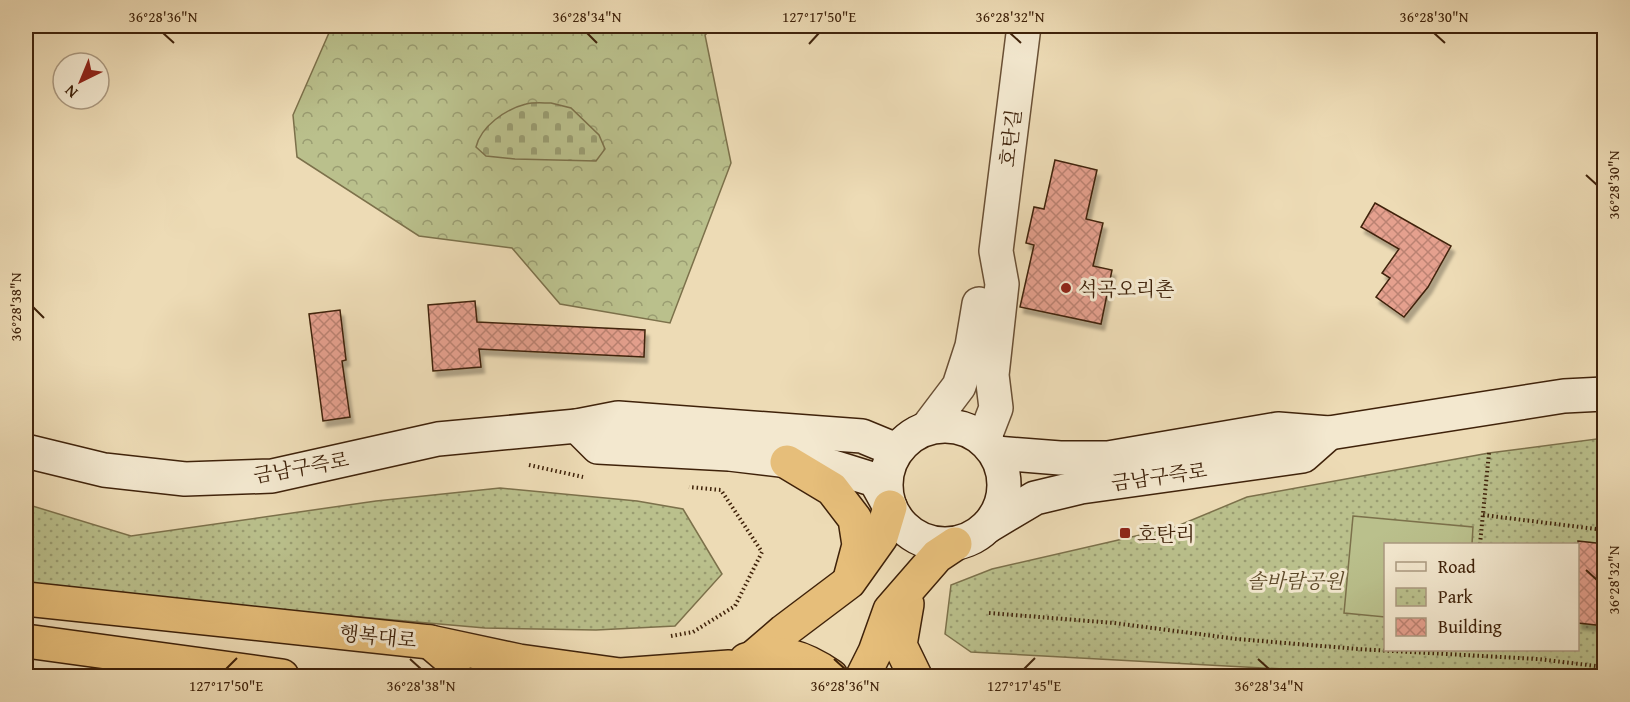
<svg xmlns="http://www.w3.org/2000/svg" width="1630" height="702" font-family="'Gentium Book Plus','Noto Serif KR',serif">
  <style>
    .forest { fill: url(#forest-crowns); stroke: #7c714b; stroke-width: 1.5 }
    .cemetery { fill: url(#cemetery-stones); stroke: #7c714b; stroke-width: 1.5 }
    .park { fill: url(#park-dots); stroke: #7c714b; stroke-width: 1.5; fill-rule: evenodd }
    .garden { fill: #bac08c; stroke: #7c714b; stroke-width: 1.5 }
    .building { fill: url(#building-cross-hatch); stroke: #3f220a; stroke-width: 1.5; filter: url(#shadow) }
    .lines { fill: none; stroke-linecap: round; stroke-linejoin: round }
    .minor-casing { stroke: #6a5035; stroke-width: 36 }
    .secondary-casing { stroke: #3f220a; stroke-width: 36 }
    .trunk-casing { stroke: #3f220a; stroke-width: 36 }
    .path { stroke: #3f220a; stroke-width: 4; stroke-dasharray: 1.5 3; stroke-linecap: butt }
    .minor { stroke: #f3e8cf; stroke-width: 33 }
    .secondary { stroke: #f3e8cf; stroke-width: 33 }
    .trunk { stroke: #e6be7a; stroke-width: 33 }
    .ticks { fill: none; stroke: #3f220a; stroke-width: 2 }
    .poi-dot { fill: #8f2418; stroke: #f3e8cf; stroke-width: 2 }
    .labels { text-anchor: middle; dominant-baseline: central; stroke-width: 6; stroke-linejoin: round; paint-order: stroke }
    .street-label { font-size: 20px; fill: #3f220a; stroke: #f3e8cf }
    .poi-label { font-size: 20px; fill: #3f220a; stroke: #f3e8cf; text-anchor: start }
    .park-label { font-size: 20px; font-style: italic; fill: #5e4a2a; stroke: #f3e8cf }
    .neatline { fill: none; stroke: #3f220a; stroke-width: 2 }
    .ticks-label { font-size: 15px; text-anchor: middle; fill: #3f220a }
  </style>
  <defs>
    <pattern id="forest-crowns" width="20" height="18" patternUnits="userSpaceOnUse" patternTransform="scale(1.5)"><rect width="20" height="18" fill="#bac08c"/><path d="M2 6a3 3 0 1 1 6 0M12 15a3 3 0 1 1 6 0" fill="none" stroke="#999c71"/></pattern>
    <pattern id="cemetery-stones" width="16" height="16" patternUnits="userSpaceOnUse" patternTransform="scale(1.5)"><rect width="16" height="16" fill="#bac08c"/><path d="M2 7V4a2 2 0 0 1 4 0v3zM10 15v-3a2 2 0 0 1 4 0v3z" fill="#999c71"/></pattern>
    <pattern id="park-dots" width="8" height="8" patternUnits="userSpaceOnUse" patternTransform="scale(1.5)"><rect width="8" height="8" fill="#bac08c"/><path d="M2 2h.1M6 6h.1" fill="none" stroke="#999c71" stroke-width="1.8" stroke-linecap="round"/></pattern>
    <pattern id="building-cross-hatch" width="8" height="8" patternUnits="userSpaceOnUse" patternTransform="scale(1.5)"><rect width="8" height="8" fill="#e5a08e"/><path d="M0 0l8 8M0 8l8-8" fill="none" stroke="#bb8272"/></pattern>
    <filter id="shadow"><feDropShadow dx="3.5" dy="6" stdDeviation="1.5" flood-color="#0004"/></filter>
  </defs>
  <rect width="100%" height="100%" fill="#eddbb5"/>
  <filter id="stains"><feTurbulence type="fractalNoise" baseFrequency=".00333" numOctaves="4"/><feColorMatrix values="0 0 0 0 .2 0 0 0 0 .09 0 0 0 0 .02 0 0 0 .5 -.17"/></filter>
  <radialGradient id="worn" r=".72"><stop offset=".6" stop-color="#630" stop-opacity="0"/><stop offset="1" stop-color="#630" stop-opacity=".3"/></radialGradient>
  <polygon class="forest" points="332,26 715,26 705,35 731,163 670,323 560,304 512,248 419,236 297,157 293,115"/>
  <path class="cemetery" d="M551 103 571 108 599 135 605 149 596 161 515 159 486 156 476 147C481 126 506 109 526 104 533 102 543 103 551 103Z"/>
  <g class="park">
    <path d="M1604 438V676H1384L1338 672 971 652 945 634 951 585 992 569 1175 527 1247 497 1489 453ZM1386 544H1578V650H1386Z"/>
    <polygon points="500,488 637,501 683,509 722,574 675,626 596,630 485,628 26,588 26,504 131,536 376,501"/>
  </g>
  <polygon class="garden" points="1353,516 1473,527 1472,544 1386,544 1385,617 1344,613"/>
  <g class="building">
    <polygon points="1055,160 1097,170 1086,219 1103,223 1093,266 1112,270 1101,324 1020,307 1034,245 1026,243 1034,207 1044,209"/>
    <polygon points="1375,203 1451,246 1428,287 1404,317 1376,297 1390,278 1382,273 1399,249 1361,227"/>
    <polygon points="475,301 477,322 645,330 644,357 479,349 481,367 433,371 428,305"/>
    <polygon points="340,310 346,360 342,361 350,417 323,421 309,314"/>
    <polygon points="1578,541 1605,544 1605,626 1578,623"/>
  </g>
  <g class="lines">
    <g class="minor-casing">
      <g id="minor">
        <polyline points="928,427 959,386 972,346 979,304"/>
        <polyline points="984,439 996,408 992,375 1002,284 996,251 1024,26"/>
      </g>
    </g>
    <g class="secondary-casing">
      <g id="secondary">
        <circle cx="945" cy="485" r="59"/>
        <polyline points="577,426 598,447 729,454 830,466 875,480 890,507"/>
        <polyline points="26,451 104,470 185,479 272,476 438,439 577,426 618,418 862,436 896,450"/>
        <polyline points="996,453 1060,458 1108,458 1278,429 1329,433 1564,396 1604,394"/>
        <polyline points="988,526 1035,498 1081,487 1303,456 1329,433"/>
      </g>
    </g>
    <g class="trunk-casing">
      <g id="trunk">
        <polyline points="787,462 832,489 855,519 859,545 851,575"/>
        <polyline points="26,599 430,642 519,661 620,675 729,667"/>
        <polyline points="907,604 900,645 915,676"/>
        <polyline points="26,641 282,676"/>
        <polyline points="430,642 450,659 455,676"/>
        <polyline points="755,656 784,631 849,582 881,537 890,507"/>
        <path d="M746 660C778 647 805 658 831 676"/>
        <polyline points="863,676 875,652 890,610 937,556 955,544"/>
      </g>
    </g>
    <g class="path">
      <polyline points="529,465 583,477"/>
      <polyline points="1483,515 1604,530"/>
      <polyline points="1480,544 1489,453"/>
      <polyline points="989,613 1114,623 1237,639 1358,649 1538,659 1604,667"/>
      <polyline points="671,636 693,632 735,606 762,552 721,490 689,487"/>
    </g>
    <use href="#minor" class="minor"/>
    <use href="#secondary" class="secondary"/>
    <use href="#trunk" class="trunk"/>
  </g>
  <path class="ticks" d="M163 33 174 43M587 33 597 43M1010 33 1021 43M1434 33 1445 43M809 44 819 33M1586 175 1597 185M33 307 44 318M1586 570 1597 580M410 659 421 669M834 659 845 669M1258 659 1269 669M226 669 237 658M1024 669 1035 658"/>
  <g class="poi-dot">
    <circle cx="1066" cy="288" r="6"/>
    <rect x="1119" y="527" width="12" height="12" rx="3"/>
  </g>
  <g class="labels">
    <g class="street-label">
      <text transform="translate(1010 138) rotate(-83)">호탄길</text>
      <text transform="translate(301 467) rotate(-10)">금남구즉로</text>
      <text transform="translate(1159 476) rotate(-8)">금남구즉로</text>
      <text transform="translate(378 636) rotate(6)">행복대로</text>
    </g>
    <g class="poi-label">
      <text x="1078" y="288">석곡오리촌</text>
      <text x="1137" y="533">호탄리</text>
    </g>
    <g class="park-label">
      <text x="1295" y="580">솔바람공원</text>
    </g>
  </g>
  <rect width="1630" height="702" fill="none" stroke="#eddbb5" stroke-width="66"/>
  <rect x="1384" y="543" width="195" height="108" fill="#f3e8cf" stroke="#ab9980" stroke-width="1.5"/>
  <rect x="1396" y="562" width="30" height="9" fill="#f3e8cf" stroke="#ab9980" stroke-width="1.5"/>
  <text x="1438" y="573" font-size="18" fill="#3f220a">Road</text>
  <rect x="1396" y="588" width="30" height="18" fill="url(#park-dots)" stroke="#ab9980" stroke-width="1.5"/>
  <text x="1438" y="603" font-size="18" fill="#3f220a">Park</text>
  <rect x="1396" y="618" width="30" height="18" fill="url(#building-cross-hatch)" stroke="#ab9980" stroke-width="1.5"/>
  <text x="1438" y="633" font-size="18" fill="#3f220a">Building</text>
  <g transform="translate(81 81) rotate(223)"><circle r="28" fill="#f3e8cf" stroke="#ab9980" stroke-width="1.5"/>
  <path d="M0-4.5L10 22L0 15L-10 22Z" fill="#8f2418"/>
  <text y="-9" font-size="16" font-weight="bold" text-anchor="middle" fill="#3f220a">N</text>
  </g>
  <rect x="33" y="33" width="1564" height="636" class="neatline"/>
  <g class="ticks-label">
    <text x="163" y="22">36°28'36"N</text>
    <text x="587" y="22">36°28'34"N</text>
    <text x="819" y="22">127°17'50"E</text>
    <text x="1010" y="22">36°28'32"N</text>
    <text x="1434" y="22">36°28'30"N</text>
    <text transform="translate(1614 185) rotate(-90)" y="5">36°28'30"N</text>
    <text transform="translate(16 307) rotate(-90)" y="5">36°28'38"N</text>
    <text transform="translate(1614 580) rotate(-90)" y="5">36°28'32"N</text>
    <text x="226" y="691">127°17'50"E</text>
    <text x="421" y="691">36°28'38"N</text>
    <text x="845" y="691">36°28'36"N</text>
    <text x="1024" y="691">127°17'45"E</text>
    <text x="1269" y="691">36°28'34"N</text>
  </g>
  <rect width="100%" height="100%" filter="url(#stains)"/>
  <rect width="100%" height="100%" fill="url(#worn)"/>
</svg>
